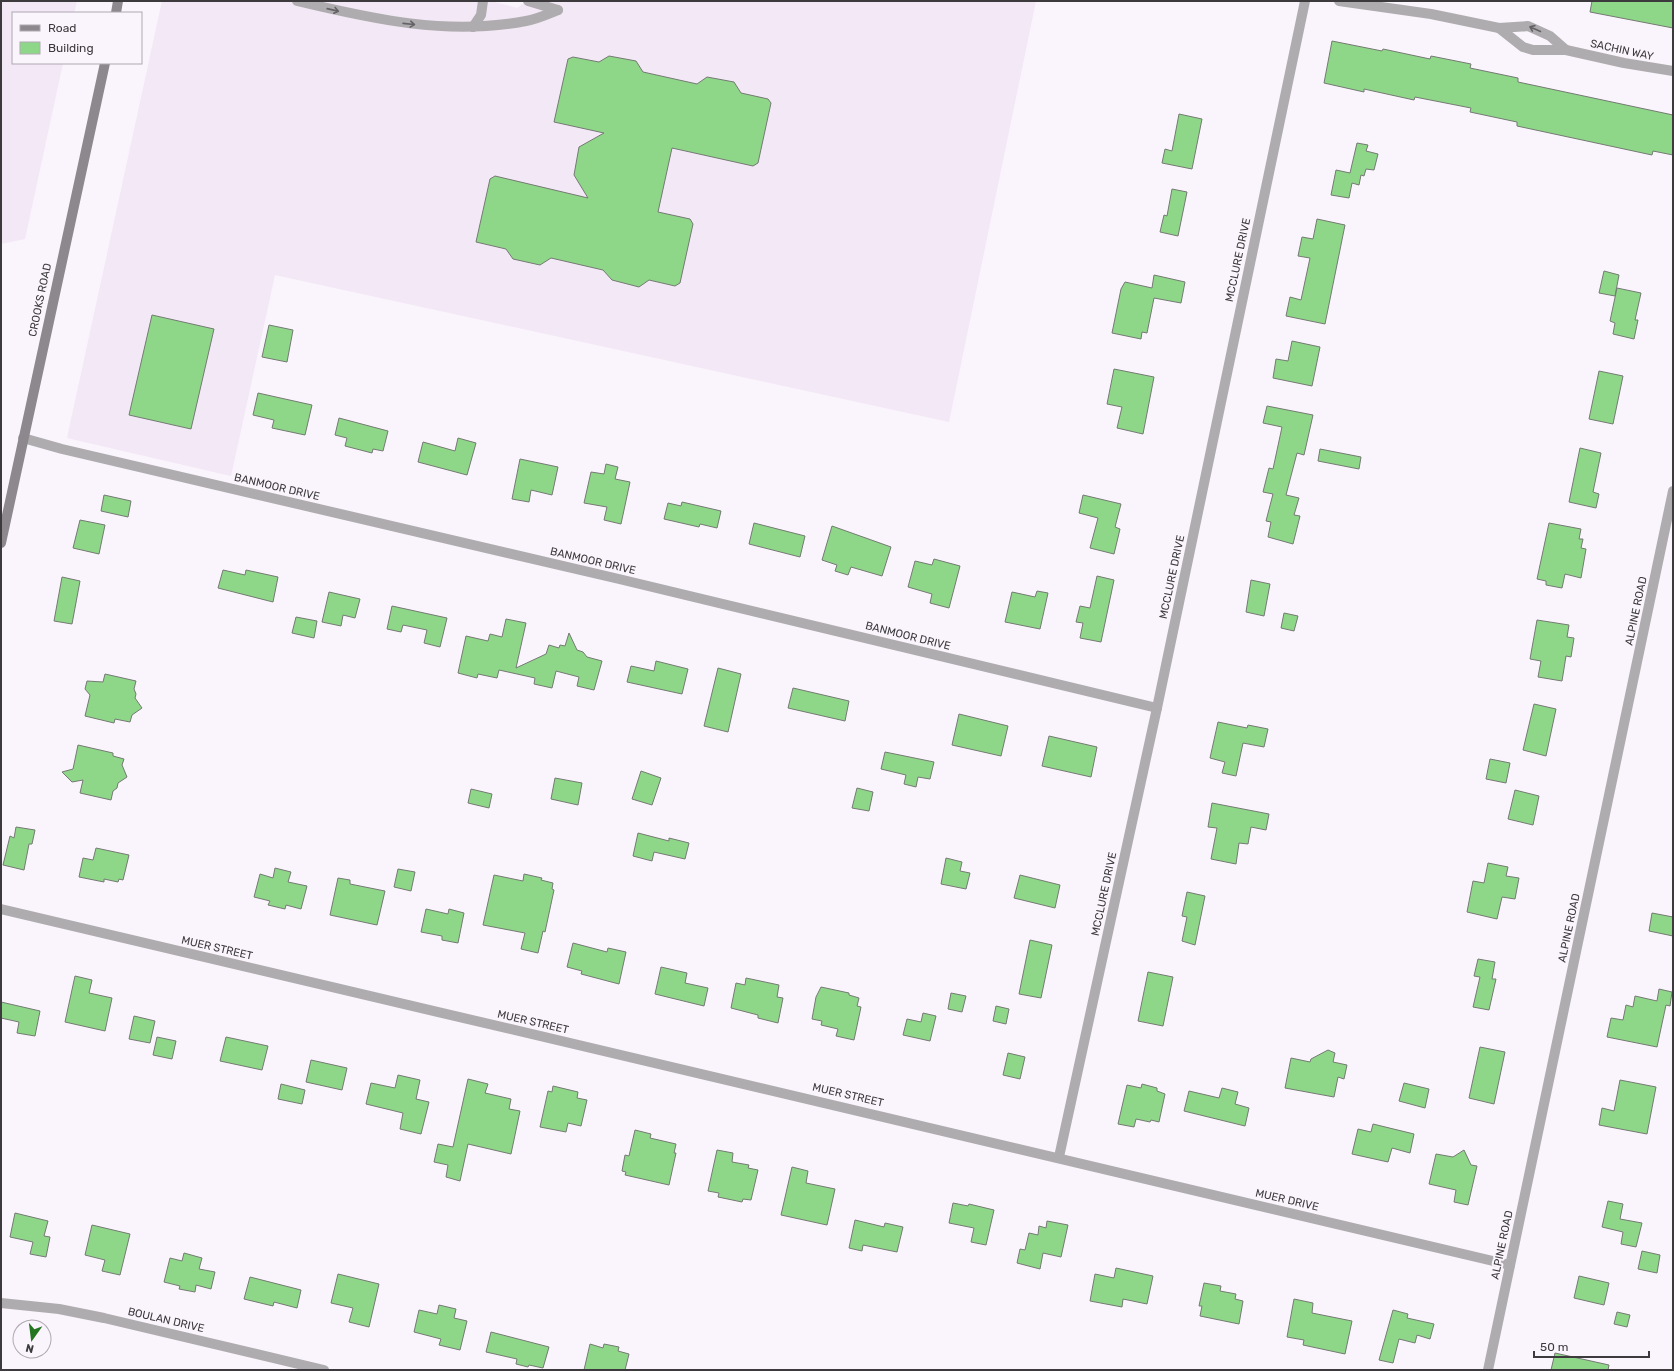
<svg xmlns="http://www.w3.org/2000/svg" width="1674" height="1371" font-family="Rubik,sans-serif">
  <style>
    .built { fill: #f3e8f6 }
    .building { fill: #8fd788; stroke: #747a73 }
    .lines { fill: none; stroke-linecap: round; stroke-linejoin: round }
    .minor { stroke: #afacaf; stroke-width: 10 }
    .secondary { stroke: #8c888d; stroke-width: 10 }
    .oneway { stroke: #646265 }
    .labels { text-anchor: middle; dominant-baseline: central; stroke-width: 4; stroke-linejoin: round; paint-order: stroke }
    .street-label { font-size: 11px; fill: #3c3a3d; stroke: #faf4fc }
  </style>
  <rect width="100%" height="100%" fill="#faf4fc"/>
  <g class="built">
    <polygon points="1,1 77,1 74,13 13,13 13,63 63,63 25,239 1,244"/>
    <polygon points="162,1 491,1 517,8 527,1 1036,1 949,422 275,275 231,476 67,438"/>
  </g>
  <g class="building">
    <polygon points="1592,1 1673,1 1673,28 1590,12"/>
    <polygon points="1332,41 1382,51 1383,49 1430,59 1431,56 1471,64 1470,68 1518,78 1518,82 1673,115 1673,155 1653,151 1652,155 1517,126 1517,122 1470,112 1471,108 1415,97 1414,100 1364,89 1364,92 1324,83"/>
    <polygon points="609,56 636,61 643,72 697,84 707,77 734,82 741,93 768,99 771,103 758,163 753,166 672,148 658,212 690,219 693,224 680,283 675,286 649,280 639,287 612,280 603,270 551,258 540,265 513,259 506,249 476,242 490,179 495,176 588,198 574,175 579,147 604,133 554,122 568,59 573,57 599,62"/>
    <polygon points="1179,114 1202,119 1192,169 1162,163 1165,149 1172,151"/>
    <polygon points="1357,143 1368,145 1366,151 1378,154 1374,170 1366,169 1364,176 1361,175 1359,185 1352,183 1349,198 1331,195 1336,170 1350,173"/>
    <polygon points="1172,189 1187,192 1178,236 1160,232 1164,215 1167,216"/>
    <polygon points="1317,219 1345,225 1325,324 1286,316 1290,297 1301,300 1310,258 1298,256 1302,237 1313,239"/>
    <polygon points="1604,271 1619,275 1615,296 1599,293"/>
    <polygon points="1154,275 1185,282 1181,303 1154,298 1147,333 1142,332 1141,339 1112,333 1121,289 1125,282 1152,288"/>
    <polygon points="1617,288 1641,293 1635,320 1638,320 1634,339 1613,334 1615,323 1610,321"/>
    <polygon points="152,315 214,329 191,429 129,415"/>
    <polygon points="269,325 293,330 287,362 262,357"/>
    <polygon points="1292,341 1320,347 1312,386 1273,378 1276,359 1288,361"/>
    <polygon points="1114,369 1154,377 1143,434 1117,428 1122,407 1107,404"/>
    <polygon points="1599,371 1623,376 1613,424 1589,419"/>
    <polygon points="258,393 312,405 305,435 272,428 274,420 253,415"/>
    <polygon points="1267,406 1313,415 1304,455 1297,453 1286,495 1299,498 1294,515 1300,516 1293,544 1268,537 1271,522 1266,521 1273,494 1263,492 1269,468 1273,469 1282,427 1263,423"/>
    <polygon points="339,418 388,431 383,451 373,449 372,453 345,446 347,438 335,435"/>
    <polygon points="458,438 476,443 467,475 418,462 423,442 455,451"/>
    <polygon points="1580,448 1601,453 1593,492 1599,494 1596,508 1569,502"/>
    <polygon points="1320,449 1361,457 1359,469 1318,461"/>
    <polygon points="520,459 558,467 552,495 531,490 529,502 512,499"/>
    <polygon points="606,464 618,467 615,479 630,482 621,524 604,520 607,507 584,503 591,472 604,474"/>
    <polygon points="104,495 131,501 128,517 101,511"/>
    <polygon points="1083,495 1121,504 1115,527 1120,529 1114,554 1090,548 1098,518 1079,513"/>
    <polygon points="682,502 721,511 717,528 700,524 699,527 664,519 668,503 681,506"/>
    <polygon points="80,520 105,525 99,554 73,548"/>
    <polygon points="754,523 805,536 800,557 749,544"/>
    <polygon points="1549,523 1581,529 1579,539 1583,539 1581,548 1586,549 1581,578 1565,574 1562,588 1546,585 1546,581 1537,579"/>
    <polygon points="832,526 891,547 882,576 851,567 848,575 835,571 837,565 822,560"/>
    <polygon points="934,559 960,566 949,608 930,603 932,594 908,587 915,561 932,565"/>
    <polygon points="223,570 245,575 246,570 278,577 273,602 218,588"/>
    <polygon points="1097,576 1114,580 1101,642 1080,638 1083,623 1076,622 1080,606 1090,608"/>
    <polygon points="62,577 80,581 72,624 54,621"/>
    <polygon points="1251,580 1270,584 1264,616 1246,612"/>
    <polygon points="1037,591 1048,593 1040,629 1005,622 1012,592 1035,597"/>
    <polygon points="329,592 360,599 355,618 343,615 341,626 322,622"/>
    <polygon points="392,606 447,618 440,647 424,643 427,630 403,625 401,632 387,629"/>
    <polygon points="1284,613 1298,616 1294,631 1281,628"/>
    <polygon points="296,617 317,621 314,638 292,633"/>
    <polygon points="506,619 526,623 516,668 546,654 549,645 559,648 560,645 565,646 569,633 577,650 583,652 587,657 602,661 594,690 577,686 579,677 556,671 552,688 534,684 535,678 499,670 497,678 478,674 477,678 458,673 466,636 488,641 490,634 502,637"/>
    <polygon points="1537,620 1569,625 1567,637 1574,638 1571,657 1566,656 1562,681 1538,677 1541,661 1530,659"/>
    <polygon points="656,661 688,669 682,694 627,682 631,666 654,671"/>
    <polygon points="718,668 741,674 728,732 704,726"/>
    <polygon points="105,674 136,681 134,689 136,694 135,698 142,708 132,715 130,722 115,719 114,723 85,716 90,695 85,689 87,681 103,682"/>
    <polygon points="793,688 849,701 845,721 788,708"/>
    <polygon points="1534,704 1556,709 1546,756 1523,750"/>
    <polygon points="959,714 1008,726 1001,756 952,745"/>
    <polygon points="1218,722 1247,728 1248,725 1268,729 1264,747 1243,743 1236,776 1222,773 1225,762 1210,758"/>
    <polygon points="1049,736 1097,747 1091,777 1042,766"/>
    <polygon points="78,745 113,753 113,756 124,759 122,765 127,777 118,783 117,788 113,791 111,800 80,793 83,780 72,782 62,772 73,769"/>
    <polygon points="885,752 934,762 930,779 918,777 916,787 904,784 906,775 881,769"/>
    <polygon points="1490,759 1510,763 1506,783 1486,779"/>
    <polygon points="641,771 661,778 652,805 632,799"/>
    <polygon points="555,778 582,783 578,805 551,799"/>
    <polygon points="857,788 873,792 869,811 852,808"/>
    <polygon points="471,789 492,794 489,808 468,803"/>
    <polygon points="1515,790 1539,796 1533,825 1508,819"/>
    <polygon points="1212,803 1269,814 1266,830 1251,827 1248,844 1239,843 1236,864 1211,859 1217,828 1208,827"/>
    <polygon points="16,827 35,830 32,844 29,844 24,870 3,865 10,836 14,838"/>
    <polygon points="638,833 669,841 669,838 689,843 685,859 654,852 652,861 633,856"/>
    <polygon points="96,848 129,855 123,880 119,879 118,882 104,879 104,882 79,877 83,858 93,860"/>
    <polygon points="946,858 962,862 960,871 970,873 966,889 941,884"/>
    <polygon points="1488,863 1508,867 1506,876 1519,878 1515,899 1502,897 1497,919 1467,912 1473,881 1484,883"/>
    <polygon points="275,868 291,872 288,882 307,886 301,909 286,905 285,909 268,905 270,901 254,897 260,874 273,878"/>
    <polygon points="398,869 415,872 411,891 394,887"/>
    <polygon points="524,874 542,878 541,880 553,883 552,889 554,890 545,932 543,931 538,953 521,949 525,933 483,925 494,875 523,881"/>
    <polygon points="1020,875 1060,885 1055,908 1014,898"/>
    <polygon points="338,878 350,880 350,884 385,891 377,925 330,915"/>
    <polygon points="1187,892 1205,896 1195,945 1182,941 1187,917 1182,916"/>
    <polygon points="426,909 448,914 449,909 464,913 458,943 442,940 442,936 421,932"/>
    <polygon points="1652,913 1673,917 1673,936 1649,931"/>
    <polygon points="1030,940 1052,945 1041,998 1019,994"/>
    <polygon points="573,943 607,952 608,948 626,952 619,984 581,974 582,971 567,967"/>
    <polygon points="1478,959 1495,962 1492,979 1496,979 1489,1010 1473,1007 1480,977 1474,976"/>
    <polygon points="661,967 687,973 685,983 708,988 704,1006 655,994"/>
    <polygon points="1148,972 1173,977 1163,1026 1138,1021"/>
    <polygon points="75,976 92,980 89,993 112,998 105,1031 65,1022"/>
    <polygon points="746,978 779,985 777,997 783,998 778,1023 758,1018 758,1015 731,1008 736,983 745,985"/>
    <polygon points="821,987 849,993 849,995 859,998 857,1006 861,1007 854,1040 836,1036 838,1029 821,1025 822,1021 812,1019 816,997"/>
    <polygon points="1659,989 1672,992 1670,1006 1666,1005 1657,1047 1607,1037 1611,1018 1623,1020 1626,1005 1633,1007 1635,996 1657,1001"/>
    <polygon points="951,993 966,996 962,1012 948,1009"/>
    <polygon points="1,1002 40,1011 35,1036 17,1033 19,1022 1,1018"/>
    <polygon points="996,1006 1009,1009 1006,1024 993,1021"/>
    <polygon points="923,1013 936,1016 930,1041 903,1035 907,1019 921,1022"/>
    <polygon points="134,1016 155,1021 150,1043 129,1039"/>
    <polygon points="157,1037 176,1041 172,1059 153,1055"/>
    <polygon points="226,1037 268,1046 262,1070 220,1061"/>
    <polygon points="1480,1047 1505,1052 1494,1104 1469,1098"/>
    <polygon points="1328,1050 1335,1053 1333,1062 1347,1065 1344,1079 1338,1077 1334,1097 1285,1088 1291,1058 1310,1062 1311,1059"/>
    <polygon points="1008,1053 1025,1057 1020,1079 1003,1075"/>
    <polygon points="311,1060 347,1068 342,1090 306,1082"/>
    <polygon points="398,1075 420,1080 416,1099 429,1102 421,1134 400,1129 403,1113 366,1104 371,1083 395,1088"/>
    <polygon points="468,1079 488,1084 485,1093 511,1099 509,1109 520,1111 511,1154 468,1144 460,1181 446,1177 448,1165 434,1162 438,1144 453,1147"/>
    <polygon points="1620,1080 1656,1087 1647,1134 1599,1125 1602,1108 1614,1111"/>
    <polygon points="1404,1083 1429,1089 1425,1108 1399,1101"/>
    <polygon points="281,1084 305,1090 302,1104 278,1099"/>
    <polygon points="1142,1084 1157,1088 1157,1091 1165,1094 1159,1122 1151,1120 1150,1122 1136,1119 1134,1127 1118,1124 1127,1085 1141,1088"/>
    <polygon points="553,1086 578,1092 577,1098 587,1100 581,1126 568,1123 566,1132 540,1127 548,1091 552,1092"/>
    <polygon points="1222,1088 1238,1092 1235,1104 1249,1108 1245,1126 1184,1111 1189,1091 1219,1098"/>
    <polygon points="1373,1124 1414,1134 1410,1153 1392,1148 1388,1162 1352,1154 1358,1129 1371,1132"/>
    <polygon points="635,1130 651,1134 650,1138 676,1144 674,1153 676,1153 669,1185 625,1175 626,1172 622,1171 625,1155 629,1156"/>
    <polygon points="717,1150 733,1153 732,1162 749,1165 748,1168 758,1170 751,1200 743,1199 742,1202 718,1197 719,1193 708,1191"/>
    <polygon points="1464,1150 1471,1165 1477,1166 1468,1205 1454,1202 1456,1190 1429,1184 1436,1154 1453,1157"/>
    <polygon points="792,1167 808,1171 806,1183 835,1189 827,1225 781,1215"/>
    <polygon points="1608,1201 1623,1204 1620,1219 1642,1223 1636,1247 1621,1244 1623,1232 1602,1227"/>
    <polygon points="953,1203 968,1206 969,1204 994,1210 986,1245 971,1242 974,1228 949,1223"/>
    <polygon points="15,1213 48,1221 44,1236 50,1237 46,1257 30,1254 33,1242 10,1237"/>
    <polygon points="855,1220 884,1227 885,1223 903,1227 897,1252 863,1245 862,1251 849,1248"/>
    <polygon points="1047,1221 1068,1225 1061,1257 1043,1253 1040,1269 1017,1263 1020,1249 1025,1250 1029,1233 1038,1235 1039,1226 1046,1228"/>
    <polygon points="92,1225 130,1234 120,1275 102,1271 105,1260 85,1255"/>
    <polygon points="1642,1251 1660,1255 1657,1273 1638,1269"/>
    <polygon points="184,1253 202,1258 199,1269 215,1272 211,1289 196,1285 195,1292 179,1289 180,1286 164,1282 170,1258 182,1261"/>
    <polygon points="1116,1268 1153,1276 1147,1304 1123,1299 1122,1307 1090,1301 1095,1274 1114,1278"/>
    <polygon points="338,1274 379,1284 369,1327 349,1322 353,1308 331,1303"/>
    <polygon points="1579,1276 1609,1283 1604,1305 1574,1298"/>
    <polygon points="250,1277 301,1290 297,1308 274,1302 273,1306 244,1299"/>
    <polygon points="1204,1283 1221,1286 1220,1291 1236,1294 1235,1299 1243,1301 1239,1324 1200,1316 1202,1306 1199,1306"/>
    <polygon points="1294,1299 1313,1303 1312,1313 1352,1321 1345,1354 1303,1345 1304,1340 1287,1337"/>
    <polygon points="439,1305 456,1309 454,1318 467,1321 460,1350 439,1345 441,1339 414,1332 419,1310 437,1314"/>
    <polygon points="1393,1310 1408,1314 1407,1318 1434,1324 1430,1339 1417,1335 1415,1343 1399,1339 1393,1363 1379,1360"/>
    <polygon points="1617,1312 1630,1315 1627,1327 1614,1324"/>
    <polygon points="491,1332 549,1347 543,1368 529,1365 528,1367 516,1364 517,1359 486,1352"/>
    <polygon points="590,1344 603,1348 604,1344 619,1347 618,1351 629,1354 625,1370 584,1370"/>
    <polygon points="1555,1353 1609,1365 1608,1370 1551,1370"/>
  </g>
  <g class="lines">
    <g class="minor">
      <path d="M297 1C372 19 448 36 526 21 537 19 548 14 558 10"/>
      <polyline points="528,1 558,10"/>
      <polyline points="1339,1 1431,14 1499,28 1528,26 1550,36 1566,50"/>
      <polyline points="473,27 481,15 483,1"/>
      <polyline points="1499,28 1523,47 1533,50 1566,50 1624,63 1673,71"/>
      <polyline points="23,438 62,449 619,579 1157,708"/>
      <path d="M1 909C504 1028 1008 1145 1510 1265"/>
      <polyline points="1059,1157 1157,708 1305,1"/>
      <polyline points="1,1303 59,1309 104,1318 324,1370"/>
      <polyline points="1488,1370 1673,491"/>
    </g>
    <g class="secondary">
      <polyline points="116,13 118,1"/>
      <polyline points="1,543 105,63"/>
    </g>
  </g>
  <defs><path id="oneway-shaft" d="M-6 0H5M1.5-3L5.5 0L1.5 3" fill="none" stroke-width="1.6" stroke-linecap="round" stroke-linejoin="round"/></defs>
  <g class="oneway">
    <use href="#oneway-shaft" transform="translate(333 10) rotate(13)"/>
    <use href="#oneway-shaft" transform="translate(409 24) rotate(6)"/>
    <use href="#oneway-shaft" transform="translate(1535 29) rotate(-156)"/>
  </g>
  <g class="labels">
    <g class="street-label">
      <text transform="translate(1622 50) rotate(12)">SACHIN WAY</text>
      <text transform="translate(1238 260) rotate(-78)">MCCLURE DRIVE</text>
      <text transform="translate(40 300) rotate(-78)">CROOKS ROAD</text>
      <text transform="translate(277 487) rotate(13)">BANMOOR DRIVE</text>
      <text transform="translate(593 561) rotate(13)">BANMOOR DRIVE</text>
      <text transform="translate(1172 577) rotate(-78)">MCCLURE DRIVE</text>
      <text transform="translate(1636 611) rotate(-78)">ALPINE ROAD</text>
      <text transform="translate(908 636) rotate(14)">BANMOOR DRIVE</text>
      <text transform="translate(1104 894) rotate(-78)">MCCLURE DRIVE</text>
      <text transform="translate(1569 928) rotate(-78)">ALPINE ROAD</text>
      <text transform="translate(217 948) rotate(13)">MUER STREET</text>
      <text transform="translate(533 1022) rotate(13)">MUER STREET</text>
      <text transform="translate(848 1095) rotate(13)">MUER STREET</text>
      <text transform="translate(1287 1200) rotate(13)">MUER DRIVE</text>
      <text transform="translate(1502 1245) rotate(-78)">ALPINE ROAD</text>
      <text transform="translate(166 1320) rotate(13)">BOULAN DRIVE</text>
    </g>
  </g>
  <rect width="1674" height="1371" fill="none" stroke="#3c3a3d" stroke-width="4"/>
  <rect x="12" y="12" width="130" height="52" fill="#faf4fc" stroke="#aeaab0"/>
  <rect x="20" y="25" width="20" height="6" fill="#8c888d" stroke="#aeaab0"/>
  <text x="48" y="32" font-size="12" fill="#3c3a3d">Road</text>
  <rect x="20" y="42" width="20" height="12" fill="#8fd788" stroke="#aeaab0"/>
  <text x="48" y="52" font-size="12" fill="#3c3a3d">Building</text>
  <g transform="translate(32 1339) rotate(194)"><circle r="19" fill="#faf4fc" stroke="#aeaab0"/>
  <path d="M0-3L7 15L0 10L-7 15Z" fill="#257620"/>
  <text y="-6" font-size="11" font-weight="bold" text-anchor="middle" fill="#3c3a3d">N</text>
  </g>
  <path d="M1534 1351v6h115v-6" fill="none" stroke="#3c3a3d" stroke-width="2"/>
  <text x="1540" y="1351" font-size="12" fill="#3c3a3d" stroke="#faf4fc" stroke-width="3" paint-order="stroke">50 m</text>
</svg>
